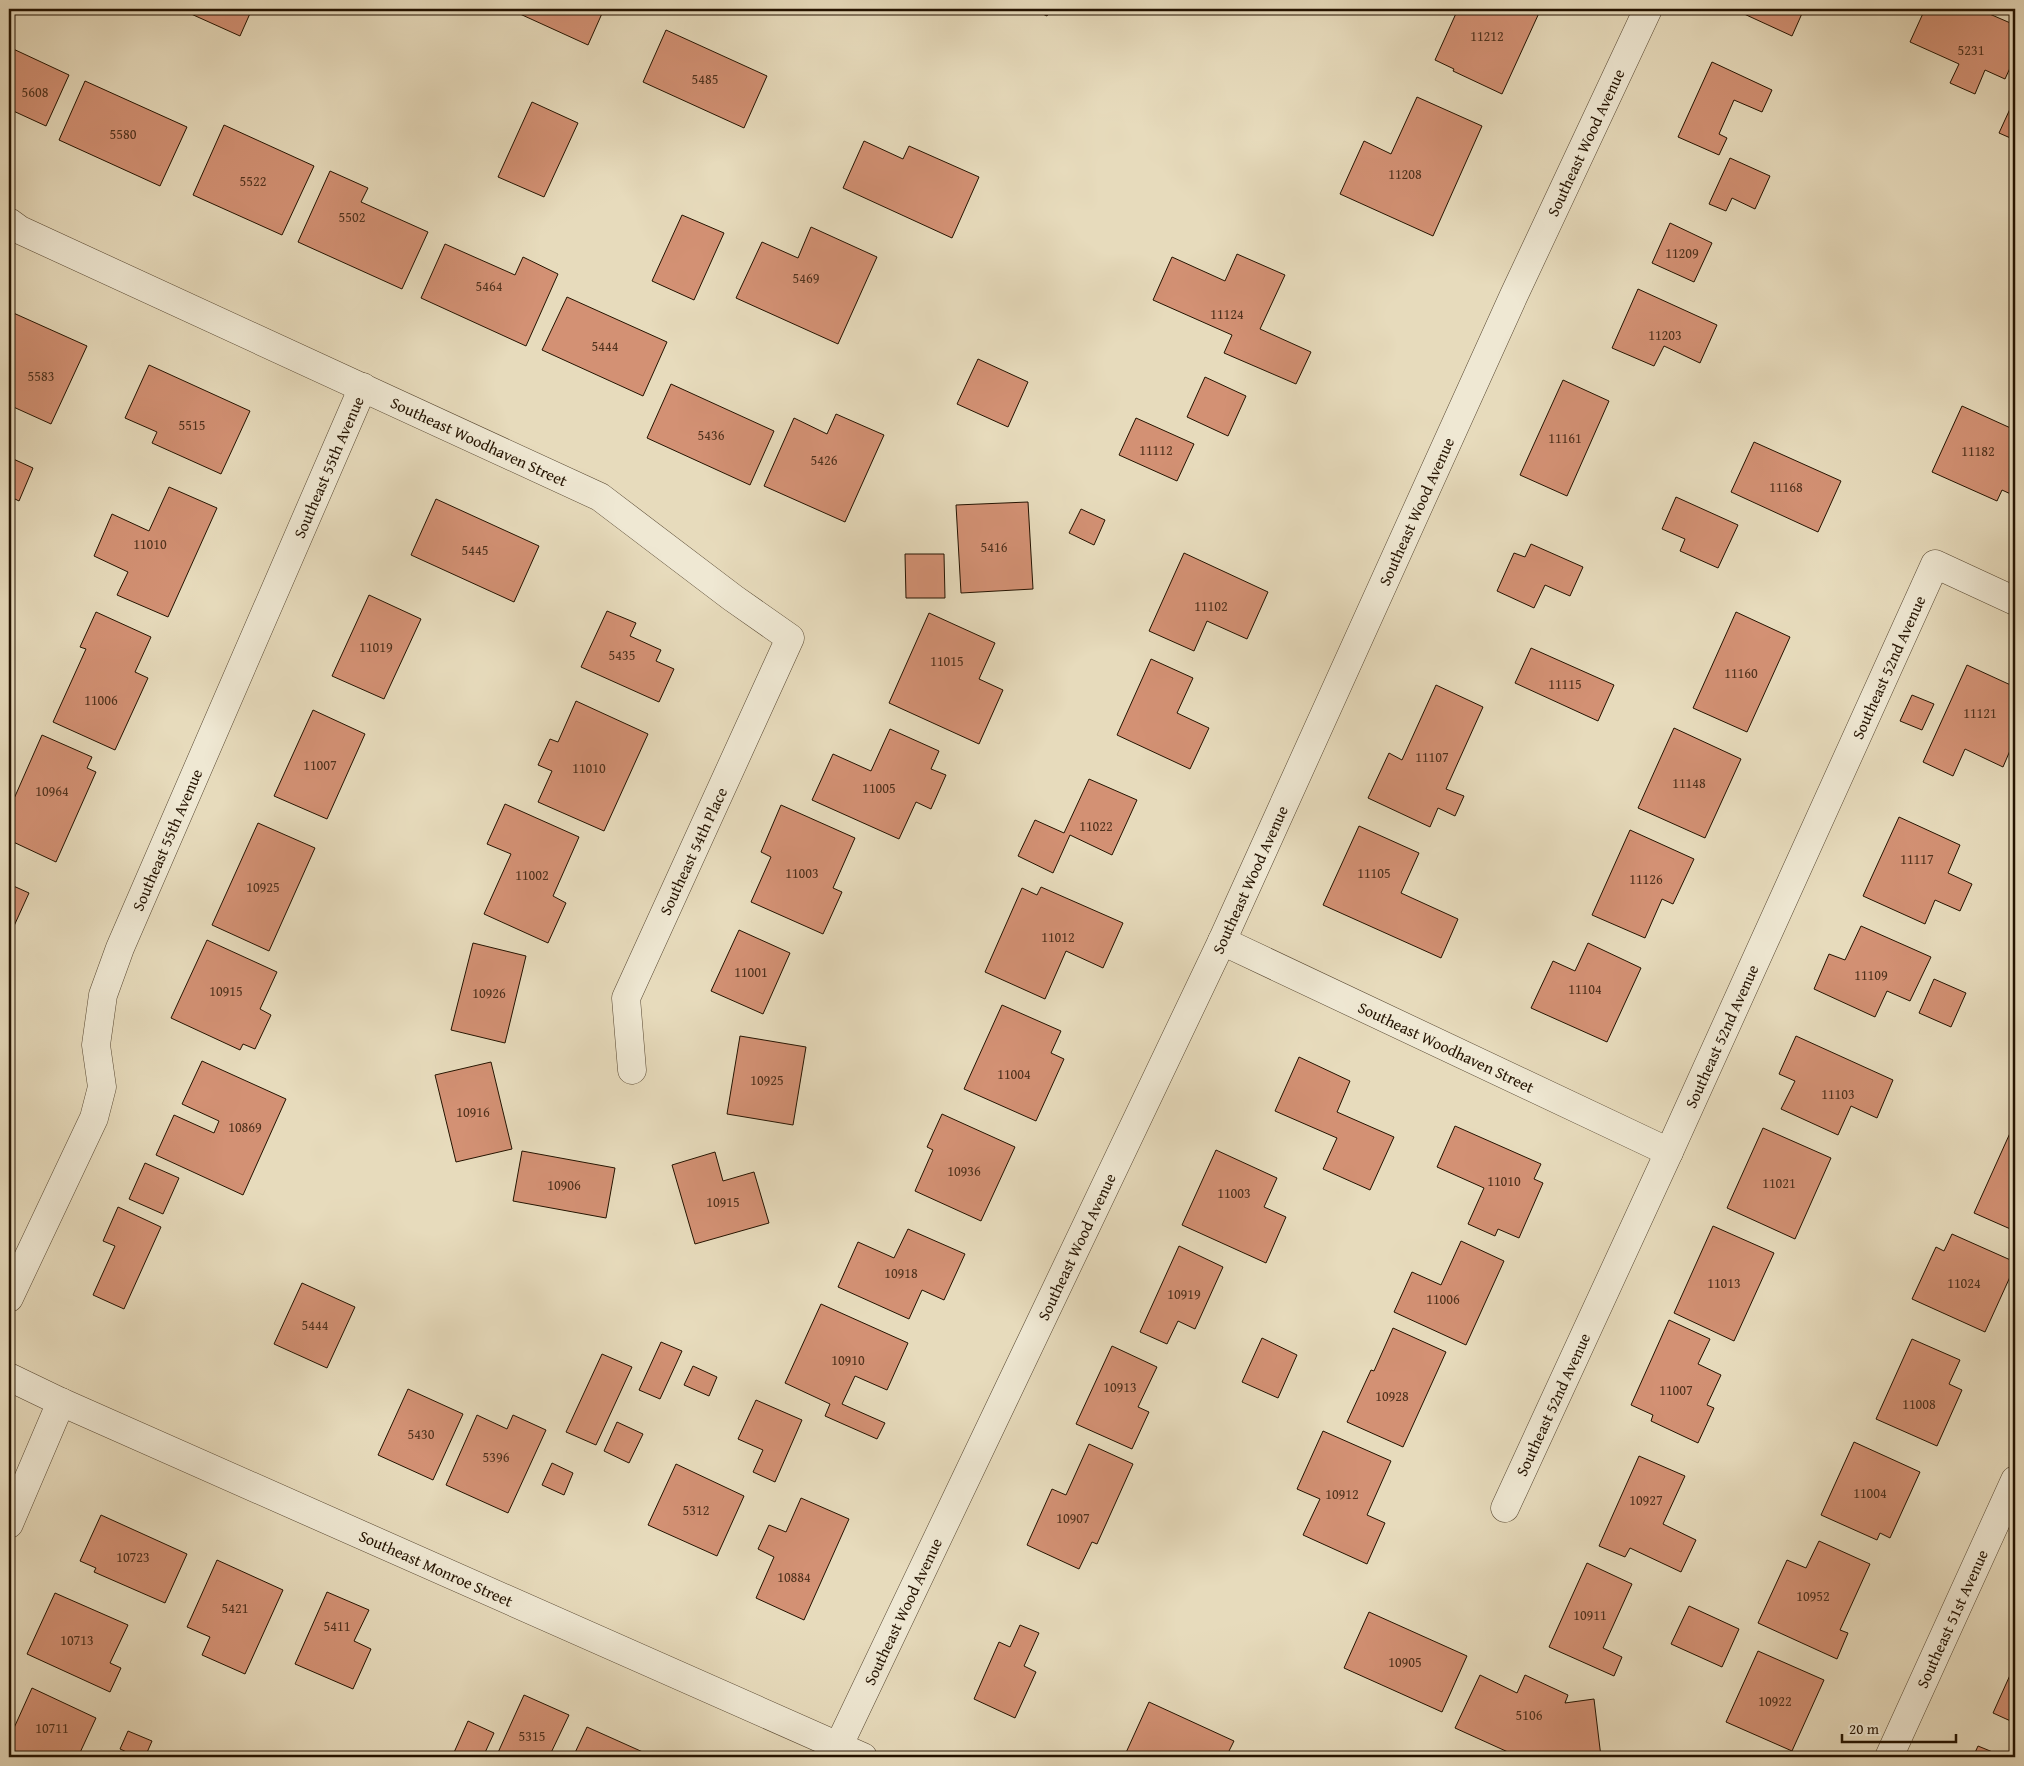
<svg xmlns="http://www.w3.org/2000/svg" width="2024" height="1766" font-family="'Gentium Book Plus',serif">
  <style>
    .building { fill: #d39174; stroke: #241300 }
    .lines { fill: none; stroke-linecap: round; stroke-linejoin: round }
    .minor-casing { stroke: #55452f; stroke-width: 29 }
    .tertiary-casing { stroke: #55452f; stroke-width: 29 }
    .minor { stroke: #efe8d3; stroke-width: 28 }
    .tertiary { stroke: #efe8d3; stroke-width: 28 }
    .labels { text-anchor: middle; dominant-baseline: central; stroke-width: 4.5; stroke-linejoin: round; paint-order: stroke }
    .number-label { font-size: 14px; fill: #50321d }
    .street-label { font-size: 16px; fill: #241300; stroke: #efe8d3 }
  </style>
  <rect width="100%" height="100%" fill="#e7dbbc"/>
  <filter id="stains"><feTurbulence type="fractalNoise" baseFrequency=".004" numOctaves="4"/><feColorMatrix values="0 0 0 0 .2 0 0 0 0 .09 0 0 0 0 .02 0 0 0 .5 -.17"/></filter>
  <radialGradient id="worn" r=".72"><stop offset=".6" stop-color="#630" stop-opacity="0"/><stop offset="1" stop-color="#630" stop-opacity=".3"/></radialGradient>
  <g class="building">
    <polygon points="180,9 252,9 240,36"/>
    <polygon points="509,9 604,9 588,45"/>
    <polygon points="1032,9 1051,9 1047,16"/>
    <polygon points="1458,9 1530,9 1539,13 1502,94 1453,71 1454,69 1435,60"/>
    <polygon points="1744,9 1804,9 1792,36 1742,13"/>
    <polygon points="1925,9 1978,9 2015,25 2015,57 2005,79 1985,70 1975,94 1950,83 1959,64 1910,42"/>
    <polygon points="666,30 767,76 744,128 643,82"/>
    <polygon points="9,47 69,75 46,126 9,109"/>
    <polygon points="1712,62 1772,90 1762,112 1734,100 1719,134 1727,138 1719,155 1678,137"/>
    <polygon points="85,81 187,127 160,186 59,140"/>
    <polygon points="1417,97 1482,126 1433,236 1340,194 1364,141 1391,154"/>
    <polygon points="2015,98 2015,140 1999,133"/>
    <polygon points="532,102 578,123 544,197 498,177"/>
    <polygon points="224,125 314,166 282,235 193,195"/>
    <polygon points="864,141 903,159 909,146 979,177 952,238 843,188"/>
    <polygon points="1730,158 1770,176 1755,209 1732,198 1726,211 1709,204"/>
    <polygon points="330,171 368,188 361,202 428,232 402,289 298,242"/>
    <polygon points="682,215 724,233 694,300 652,281"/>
    <polygon points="1670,223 1712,243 1694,282 1652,263"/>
    <polygon points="811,227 877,257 838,344 736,298 762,242 798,258"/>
    <polygon points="445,244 515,275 523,257 558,274 526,346 421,298"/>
    <polygon points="1237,254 1285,275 1260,329 1311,352 1296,384 1224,353 1232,335 1153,300 1172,257 1225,281"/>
    <polygon points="1638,289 1717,325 1700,363 1664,346 1654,366 1612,348"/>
    <polygon points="567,297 667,342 643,396 542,350"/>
    <polygon points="9,311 87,346 51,424 9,405"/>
    <polygon points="978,359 1028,382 1008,427 957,404"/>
    <polygon points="149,365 250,411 221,474 152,443 157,432 125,418"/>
    <polygon points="1205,377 1246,396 1228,436 1187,417"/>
    <polygon points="1563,380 1609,401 1567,496 1520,475"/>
    <polygon points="671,384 774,431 750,485 647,438"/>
    <polygon points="1962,406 2015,430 2015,496 2002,490 1997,501 1932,472"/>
    <polygon points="836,414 884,435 845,522 764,486 794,418 827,434"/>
    <polygon points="1136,418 1194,444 1177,481 1119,455"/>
    <polygon points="1754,442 1841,481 1818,532 1731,492"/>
    <polygon points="9,457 33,468 19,501 9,496"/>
    <polygon points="169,487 217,508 168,617 117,595 128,572 94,556 112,514 149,531"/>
    <polygon points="1676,497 1738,525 1718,568 1680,551 1685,539 1662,529"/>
    <polygon points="436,499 539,546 514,602 411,555"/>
    <polygon points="1028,502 1033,589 961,593 956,505"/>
    <polygon points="1081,509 1105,520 1094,545 1069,533"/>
    <polygon points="1531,544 1583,567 1570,596 1545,585 1534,608 1497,591 1514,553 1525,557"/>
    <polygon points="1184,553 1268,592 1247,639 1207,621 1194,651 1149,631"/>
    <polygon points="905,554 944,554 945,598 906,598"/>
    <polygon points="369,595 421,619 384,699 332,676"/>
    <polygon points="607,611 636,623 630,636 661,650 656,661 674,669 659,702 581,667"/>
    <polygon points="96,612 151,637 135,672 148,678 115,750 53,722 86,649 80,647"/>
    <polygon points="1736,612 1790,637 1747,732 1693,708"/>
    <polygon points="929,613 995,643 979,679 1003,690 979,744 889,703"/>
    <polygon points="1531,648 1614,685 1598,721 1515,683"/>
    <polygon points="1151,659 1193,678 1177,713 1209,728 1190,769 1117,735"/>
    <polygon points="1967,665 2015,687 2015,739 2003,767 1965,749 1953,776 1923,762"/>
    <polygon points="1436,685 1483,707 1446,789 1464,796 1455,816 1438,808 1430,827 1368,798 1389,753 1402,760"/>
    <polygon points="1912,695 1934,704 1922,730 1900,721"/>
    <polygon points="576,701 648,734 604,831 538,802 552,771 538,765 550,739 558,742"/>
    <polygon points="313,710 365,734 327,819 274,796"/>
    <polygon points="1674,728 1741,759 1705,838 1638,808"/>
    <polygon points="890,729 939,751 931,769 946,775 931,809 916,802 899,839 812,800 833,754 871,771"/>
    <polygon points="42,735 92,757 87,768 96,772 56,862 9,840 9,810"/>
    <polygon points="1089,779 1137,800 1112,855 1070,835 1053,873 1018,856 1035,820 1064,833"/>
    <polygon points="505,804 579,837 553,896 566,903 548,943 484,914 511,854 487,844"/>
    <polygon points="781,805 855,838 833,888 842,892 823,934 751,902 771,857 761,852"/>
    <polygon points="1899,817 1960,845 1948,873 1972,884 1960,911 1935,900 1925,924 1863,896"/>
    <polygon points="258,823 315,848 269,951 212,925"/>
    <polygon points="1359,826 1419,853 1401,893 1458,919 1441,958 1323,905"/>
    <polygon points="1630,830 1694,859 1673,904 1662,899 1645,938 1592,915"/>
    <polygon points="9,884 29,893 9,937"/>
    <polygon points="1041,887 1123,923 1103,968 1066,951 1045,999 985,972 1022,888 1037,895"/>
    <polygon points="1861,926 1931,957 1910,1001 1887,991 1875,1017 1814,989 1829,954 1845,960"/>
    <polygon points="739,930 790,953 763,1014 711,991"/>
    <polygon points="207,940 277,972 260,1009 271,1015 255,1049 243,1044 240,1050 171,1018"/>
    <polygon points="473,943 526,956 505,1043 451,1030"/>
    <polygon points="1588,943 1641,968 1607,1042 1531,1008 1553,961 1575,971"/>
    <polygon points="1934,979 1966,993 1951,1027 1919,1013"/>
    <polygon points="1002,1005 1061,1031 1051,1053 1064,1059 1036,1121 964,1089"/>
    <polygon points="740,1036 806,1047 793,1125 727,1114"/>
    <polygon points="1796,1036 1893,1080 1877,1118 1851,1106 1838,1135 1781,1109 1795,1081 1779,1074"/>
    <polygon points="1299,1057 1350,1081 1337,1112 1394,1137 1370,1190 1323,1169 1337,1138 1275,1111"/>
    <polygon points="202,1061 286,1099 243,1195 156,1155 174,1115 214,1133 219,1121 182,1104"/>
    <polygon points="491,1062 512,1149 456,1162 435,1075"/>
    <polygon points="942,1114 1015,1147 981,1221 915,1191 933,1150 927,1147"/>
    <polygon points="2015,1122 2015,1231 1974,1213"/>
    <polygon points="1455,1126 1541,1164 1534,1179 1543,1183 1519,1238 1498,1229 1495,1236 1468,1224 1484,1188 1437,1167"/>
    <polygon points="1763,1128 1831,1158 1795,1239 1727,1208"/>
    <polygon points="1216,1150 1277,1178 1264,1207 1286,1217 1266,1263 1182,1225"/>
    <polygon points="522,1151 615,1168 606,1218 513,1201"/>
    <polygon points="715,1152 723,1181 754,1172 769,1223 695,1244 672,1165"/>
    <polygon points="145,1163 179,1178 163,1214 129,1199"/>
    <polygon points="118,1207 161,1227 124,1309 93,1295 115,1246 103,1241"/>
    <polygon points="1713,1226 1774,1253 1734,1341 1674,1313"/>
    <polygon points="908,1229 965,1254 944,1300 922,1290 909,1319 838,1287 858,1242 894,1258"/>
    <polygon points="1952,1234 2015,1262 2015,1266 1985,1332 1912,1299 1936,1247 1944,1251"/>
    <polygon points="1461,1241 1504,1261 1466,1345 1394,1312 1412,1272 1441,1285"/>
    <polygon points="1179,1246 1223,1267 1195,1329 1178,1321 1167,1344 1140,1332"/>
    <polygon points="302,1283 355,1307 327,1368 274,1344"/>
    <polygon points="821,1304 908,1343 887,1390 855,1376 842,1404 885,1423 877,1439 825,1416 830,1404 785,1383"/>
    <polygon points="1669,1320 1710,1339 1698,1364 1721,1375 1707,1405 1714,1408 1698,1443 1651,1421 1653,1415 1631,1405"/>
    <polygon points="1393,1328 1446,1352 1403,1447 1347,1422 1371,1370 1374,1371"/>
    <polygon points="1262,1338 1297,1355 1278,1398 1242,1382"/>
    <polygon points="1912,1339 1960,1360 1949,1384 1962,1390 1937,1446 1876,1419"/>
    <polygon points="661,1342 682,1351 660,1399 639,1390"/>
    <polygon points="1112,1346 1157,1367 1138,1407 1149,1412 1132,1449 1076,1424"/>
    <polygon points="602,1354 632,1367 596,1445 566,1432"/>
    <polygon points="693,1366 717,1377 709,1396 684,1385"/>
    <polygon points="408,1389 463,1414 433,1480 378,1455"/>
    <polygon points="756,1400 802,1420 775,1482 753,1472 763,1450 738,1439"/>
    <polygon points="477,1415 507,1429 513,1415 546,1430 508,1513 446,1485"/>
    <polygon points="617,1422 643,1434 629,1463 604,1451"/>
    <polygon points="1323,1431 1391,1461 1367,1515 1385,1523 1367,1564 1303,1535 1320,1499 1297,1489"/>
    <polygon points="1854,1442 1920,1472 1890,1538 1880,1533 1877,1540 1821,1515"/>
    <polygon points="1089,1444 1133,1464 1097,1544 1092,1542 1079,1569 1027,1545 1052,1489 1066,1495"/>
    <polygon points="1639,1456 1685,1476 1663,1524 1696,1540 1681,1572 1630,1548 1625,1557 1599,1546"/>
    <polygon points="552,1463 573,1473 564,1495 542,1485"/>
    <polygon points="676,1464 744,1496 717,1556 648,1525"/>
    <polygon points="801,1498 849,1519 804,1620 756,1598 774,1557 758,1549 769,1525 786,1532"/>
    <polygon points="101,1515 187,1554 165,1603 94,1572 96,1568 80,1561"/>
    <polygon points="1819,1541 1870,1564 1840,1630 1848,1633 1837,1659 1758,1623 1787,1560 1806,1568"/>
    <polygon points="217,1560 283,1590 245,1674 202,1655 210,1637 187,1627"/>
    <polygon points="1587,1563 1632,1584 1603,1648 1622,1657 1614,1676 1549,1647"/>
    <polygon points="327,1592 369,1610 354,1641 371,1649 353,1689 295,1664"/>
    <polygon points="55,1593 128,1625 110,1663 121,1668 110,1692 27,1654"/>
    <polygon points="1689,1606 1739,1629 1722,1667 1671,1644"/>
    <polygon points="1369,1612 1467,1656 1442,1712 1344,1668"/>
    <polygon points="1020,1625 1039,1633 1024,1666 1036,1672 1015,1718 974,1699 999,1642 1010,1647"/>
    <polygon points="1758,1651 1824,1680 1792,1751 1726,1722"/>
    <polygon points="2015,1664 2015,1723 1993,1713"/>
    <polygon points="1480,1675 1517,1693 1525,1675 1568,1695 1565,1703 1594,1699 1601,1757 1519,1757 1455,1728"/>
    <polygon points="32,1688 96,1718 78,1757 14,1757 9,1755 9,1739"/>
    <polygon points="524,1695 569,1715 549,1757 496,1757"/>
    <polygon points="1149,1702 1234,1741 1226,1757 1124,1757"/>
    <polygon points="468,1721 494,1733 483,1757 452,1757"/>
    <polygon points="587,1727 654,1757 573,1757"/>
    <polygon points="128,1731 152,1741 145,1757 138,1757 120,1749"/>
    <polygon points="1978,1746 2005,1757 1973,1757"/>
  </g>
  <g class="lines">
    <g class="minor-casing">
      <g id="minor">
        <path id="s1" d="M9 222 20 230 600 497 733 598 790 638 626 998 632 1070"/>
        <path id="s2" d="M1222 941 1669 1152"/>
        <path id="s3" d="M9 1298 94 1118 102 1087 96 1045 103 995 120 948 363 387"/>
        <path id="s4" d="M1505 1508 1669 1152 1935 564 2015 601"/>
        <polyline points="9,1524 61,1402"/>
        <path id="s5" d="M839 1745 1222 941 1514 295 1648 9"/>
        <path id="s6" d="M1889 1757 2015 1480"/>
      </g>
    </g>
    <g class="tertiary-casing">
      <g id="tertiary">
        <path id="s7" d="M9 1377 61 1402 863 1757"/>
      </g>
    </g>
    <use href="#minor" class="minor"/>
    <use href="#tertiary" class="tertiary"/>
  </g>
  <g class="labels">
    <g class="number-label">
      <text x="1487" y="36">11212</text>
      <text x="1971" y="50">5231</text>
      <text x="705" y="79">5485</text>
      <text x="35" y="92">5608</text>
      <text x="123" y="134">5580</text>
      <text x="1405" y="174">11208</text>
      <text x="253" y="181">5522</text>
      <text x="352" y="217">5502</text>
      <text x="1682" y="253">11209</text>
      <text x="806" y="278">5469</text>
      <text x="489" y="286">5464</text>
      <text x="1227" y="314">11124</text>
      <text x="1665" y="335">11203</text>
      <text x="605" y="346">5444</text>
      <text x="41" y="376">5583</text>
      <text x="192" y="425">5515</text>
      <text x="711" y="435">5436</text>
      <text x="1565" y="438">11161</text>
      <text x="1156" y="450">11112</text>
      <text x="1978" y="451">11182</text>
      <text x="824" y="460">5426</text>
      <text x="1786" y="487">11168</text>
      <text x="150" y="544">11010</text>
      <text x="994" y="547">5416</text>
      <text x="475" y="550">5445</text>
      <text x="1211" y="606">11102</text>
      <text x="376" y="647">11019</text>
      <text x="622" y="655">5435</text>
      <text x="947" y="661">11015</text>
      <text x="1741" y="673">11160</text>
      <text x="1565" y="684">11115</text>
      <text x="101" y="700">11006</text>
      <text x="1980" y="713">11121</text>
      <text x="1432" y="757">11107</text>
      <text x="320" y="765">11007</text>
      <text x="589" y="768">11010</text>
      <text x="1689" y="783">11148</text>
      <text x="879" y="788">11005</text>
      <text x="52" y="791">10964</text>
      <text x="1096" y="826">11022</text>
      <text x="1917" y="859">11117</text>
      <text x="802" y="873">11003</text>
      <text x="1374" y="873">11105</text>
      <text x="532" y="875">11002</text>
      <text x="1646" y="879">11126</text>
      <text x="263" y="887">10925</text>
      <text x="1058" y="937">11012</text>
      <text x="751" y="972">11001</text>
      <text x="1871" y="975">11109</text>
      <text x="1585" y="989">11104</text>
      <text x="226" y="991">10915</text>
      <text x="489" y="993">10926</text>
      <text x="1014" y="1074">11004</text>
      <text x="767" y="1080">10925</text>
      <text x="1838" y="1094">11103</text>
      <text x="473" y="1112">10916</text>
      <text x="245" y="1127">10869</text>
      <text x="964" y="1171">10936</text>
      <text x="1504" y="1181">11010</text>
      <text x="1779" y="1183">11021</text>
      <text x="564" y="1185">10906</text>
      <text x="1234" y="1193">11003</text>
      <text x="723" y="1202">10915</text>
      <text x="901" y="1273">10918</text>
      <text x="1724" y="1283">11013</text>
      <text x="1964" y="1283">11024</text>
      <text x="1184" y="1294">10919</text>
      <text x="1443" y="1299">11006</text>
      <text x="315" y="1325">5444</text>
      <text x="848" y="1360">10910</text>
      <text x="1120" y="1387">10913</text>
      <text x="1676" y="1390">11007</text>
      <text x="1392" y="1396">10928</text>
      <text x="1919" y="1404">11008</text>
      <text x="421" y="1434">5430</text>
      <text x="496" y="1457">5396</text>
      <text x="1870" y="1493">11004</text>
      <text x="1342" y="1494">10912</text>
      <text x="1646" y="1500">10927</text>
      <text x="696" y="1510">5312</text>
      <text x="1073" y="1518">10907</text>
      <text x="133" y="1557">10723</text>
      <text x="794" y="1577">10884</text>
      <text x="1813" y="1596">10952</text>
      <text x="235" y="1608">5421</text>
      <text x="1590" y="1615">10911</text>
      <text x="337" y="1626">5411</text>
      <text x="77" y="1640">10713</text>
      <text x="1405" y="1662">10905</text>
      <text x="1775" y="1701">10922</text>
      <text x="1529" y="1715">5106</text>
      <text x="52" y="1728">10711</text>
      <text x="532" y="1736">5315</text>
    </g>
    <g class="street-label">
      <text stroke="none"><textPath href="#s5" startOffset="1768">Southeast Wood Avenue</textPath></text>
      <text stroke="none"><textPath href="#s1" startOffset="519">Southeast Woodhaven Street</textPath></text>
      <text stroke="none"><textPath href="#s3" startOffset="898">Southeast 55th Avenue</textPath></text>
      <text stroke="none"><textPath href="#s5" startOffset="1362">Southeast Wood Avenue</textPath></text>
      <text stroke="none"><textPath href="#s4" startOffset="924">Southeast 52nd Avenue</textPath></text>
      <text stroke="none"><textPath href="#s3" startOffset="492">Southeast 55th Avenue</textPath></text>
      <text transform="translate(693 851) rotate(-65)">Southeast 54th Place</text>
      <text stroke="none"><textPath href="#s5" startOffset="958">Southeast Wood Avenue</textPath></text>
      <text stroke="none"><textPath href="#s4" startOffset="519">Southeast 52nd Avenue</textPath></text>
      <text stroke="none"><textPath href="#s2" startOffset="248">Southeast Woodhaven Street</textPath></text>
      <text stroke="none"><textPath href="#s5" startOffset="552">Southeast Wood Avenue</textPath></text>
      <text stroke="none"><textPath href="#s4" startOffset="114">Southeast 52nd Avenue</textPath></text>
      <text stroke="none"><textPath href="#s7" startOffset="468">Southeast Monroe Street</textPath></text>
      <text stroke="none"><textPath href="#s5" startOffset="148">Southeast Wood Avenue</textPath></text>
      <text stroke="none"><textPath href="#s6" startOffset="152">Southeast 51st Avenue</textPath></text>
    </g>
  </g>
  <rect width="2024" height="1766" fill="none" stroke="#e7dbbc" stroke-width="30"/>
  <rect x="10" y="10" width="2004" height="1746" fill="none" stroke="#241300" stroke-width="2.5"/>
  <rect x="15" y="15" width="1994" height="1736" fill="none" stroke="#241300"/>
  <path d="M1842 1734v8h114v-8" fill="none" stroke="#241300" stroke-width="2.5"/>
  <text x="1849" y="1734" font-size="15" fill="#241300" stroke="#efe8d3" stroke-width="4" paint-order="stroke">20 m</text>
  <rect width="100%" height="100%" filter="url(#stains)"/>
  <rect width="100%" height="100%" fill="url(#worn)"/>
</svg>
